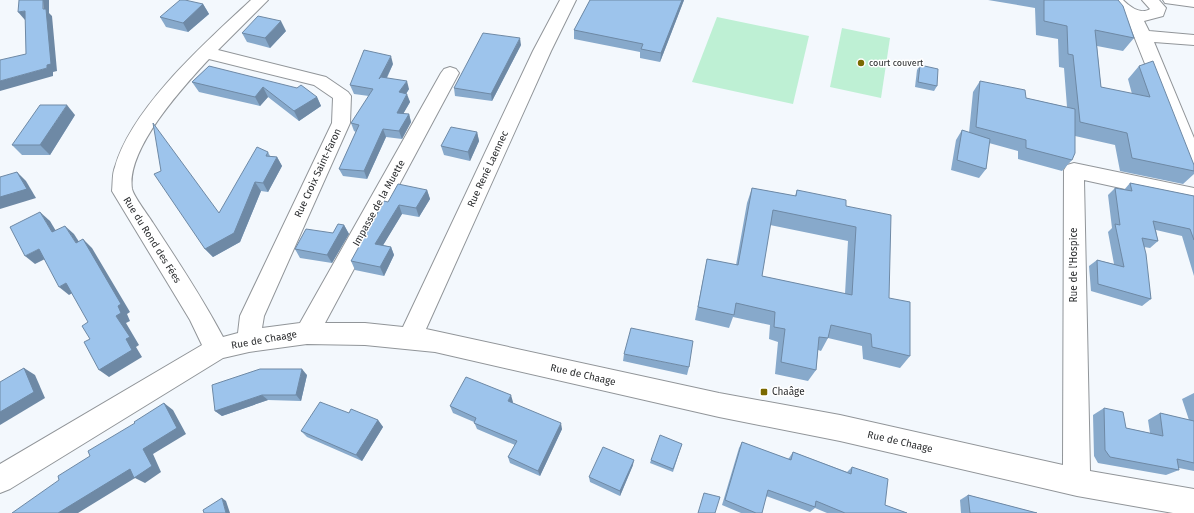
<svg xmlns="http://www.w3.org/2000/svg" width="1194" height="513" font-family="'Fira Sans',sans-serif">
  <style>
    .green { fill: #bef0d4 }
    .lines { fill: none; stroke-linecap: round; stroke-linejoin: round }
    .minor-casing { stroke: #919599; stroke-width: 2 }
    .minor { fill: #fff; fill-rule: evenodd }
    .wall { fill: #87a9cb; fill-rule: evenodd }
    .shaded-wall { fill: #6e89a5 }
    .building { fill: #9dc4ec; stroke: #6e89a5; fill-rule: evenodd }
    .poi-dot { fill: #7a6900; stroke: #fff; stroke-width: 1.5 }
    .labels { text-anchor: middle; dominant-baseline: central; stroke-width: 3; stroke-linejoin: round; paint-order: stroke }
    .far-poi-label { font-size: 9px; fill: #2b2d2f; stroke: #fff; text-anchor: start }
    .street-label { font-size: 10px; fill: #2b2d2f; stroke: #fff }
    .poi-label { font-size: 10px; fill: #2b2d2f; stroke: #fff; text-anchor: start }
  </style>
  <rect width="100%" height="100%" fill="#f3f8fd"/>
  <g class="green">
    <polygon points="717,17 809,36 793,104 692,82"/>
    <polygon points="842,28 890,38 881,98 830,87"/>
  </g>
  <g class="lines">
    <g class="minor-casing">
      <g id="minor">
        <path d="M251 0H268L218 50 326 77 348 92 351 96 350 123 264 316 262 328 300 323 441 73 444 69 450 67 456 69 459 73 325 323H365L403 327 533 51 560 0H576L551 51 426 329 719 393 840 415 1063 465 1064 170 1067 165 1074 163 1194 188V204L1084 180 1090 471 1194 489V513H1173L1077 496 840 441 719 417 435 352 365 345 307 344 249 352 223 358 10 489 0 493V464L202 345 190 320 112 191C113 183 112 174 115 167 132 107 206 42 251 0ZM209 59 314 85 333 98 332 123 240 316 238 333 223 337C202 297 177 260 153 223 148 215 134 197 132 189 126 149 183 87 209 59Z"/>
        <path d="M1106 0H1123C1130 7 1141 15 1150 9L1142 0H1159L1166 8 1163 16 1144 21 1149 31 1194 35V45L1154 42 1194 138V169L1187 167 1184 162 1128 21Z"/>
        <polygon points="1163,0 1194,0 1194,7 1165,3"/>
      </g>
    </g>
    <use href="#minor" class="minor"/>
  </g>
  <g class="wall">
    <polygon points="590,0 684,0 660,62 640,58 640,52 574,39 574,30"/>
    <polygon points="988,0 1118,0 1134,38 1123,51 1097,46 1101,87 1132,94 1128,79 1139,66 1194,165 1194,174 1183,184 1120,171 1115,145 1075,136 1072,160 1062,171 1018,159 1018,151 989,143 986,169 979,178 951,170 956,140 962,130 969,133 973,92 980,81 1026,98 1067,107 1064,68 1059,67 1058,39 1036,35 1035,8"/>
    <polygon points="203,4 209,14 188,32 166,27 160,17"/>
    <polygon points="286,31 270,48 247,42 242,33"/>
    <polygon points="521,45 492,101 455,96 454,88"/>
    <polygon points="393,64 387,78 409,89 406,94 410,102 403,114 409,114 411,122 402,139 386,137 367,179 343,176 339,169 356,132 354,131 351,123 369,96 354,94 350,85"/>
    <polygon points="920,65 937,86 934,91 915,87 917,70"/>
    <polygon points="209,66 317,97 321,106 299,121 268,97 260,106 199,92 192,82"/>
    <polygon points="75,115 50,155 22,155 12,145"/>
    <polygon points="477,132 479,141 470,161 444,155 441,146"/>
    <polygon points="268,152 270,156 277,157 282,166 268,192 261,191 240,242 213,257 205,249 161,171 219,213"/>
    <polygon points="1130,183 1194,196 1194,276 1182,236 1156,230 1158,241 1150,248 1144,247 1151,299 1142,306 1091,291 1089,266 1097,260 1114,264 1108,232 1112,228 1108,195 1115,188 1124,190"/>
    <path d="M752 188 795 196 797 190 846 206 889 298 910 356 900 368 863 359 862 346 828 338 821 351 818 350 816 370 808 381 775 374 778 342 769 339 770 325 733 317 729 328 695 320 707 259 736 265 747 203ZM770 225 848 241 845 294 762 276Z"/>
    <polygon points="427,190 430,199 419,217 402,214 383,245 391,247 394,255 384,276 355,270 351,261 388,202"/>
    <polygon points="344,225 349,234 332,263 300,258 295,249 333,233"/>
    <polygon points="624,354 689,367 687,375 623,361"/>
    <polygon points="307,375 301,401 268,400 222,416 215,411"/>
    <polygon points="1194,393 1194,471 1179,468 1179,470 1166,475 1098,463 1094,456 1093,415 1104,408 1126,428 1150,433 1148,420 1160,413 1189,420 1182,399"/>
    <polygon points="513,402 513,403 562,429 540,476 510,463 508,457 515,445 477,429 474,422 453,413 450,406"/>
    <polygon points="349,413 378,420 383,427 362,461 307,437 301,431"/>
    <polygon points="742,442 788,459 789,458 793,452 847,472 852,467 885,505 907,513 827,513 815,508 810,512 766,496 762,513 741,513 722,505 739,448"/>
    <polygon points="682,444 673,472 650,463 651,460"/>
    <polygon points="633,465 620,496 590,482 589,477"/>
    <polygon points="968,495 1037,513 961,513 960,500"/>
  </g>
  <g class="shaded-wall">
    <polygon points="43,0 49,0 49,13 52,16 57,71 53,72 53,76 0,91 0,81 47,68"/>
    <polygon points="682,0 684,0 660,62 661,53"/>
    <polygon points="203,4 209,14 188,32 183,23"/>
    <polygon points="25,11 25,20 18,12"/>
    <polygon points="281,21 286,31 270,48 265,38"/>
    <polygon points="520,38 521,45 492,101 491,94"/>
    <polygon points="391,56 393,64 382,87 379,79"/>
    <polygon points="407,81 409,89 402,100 399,92"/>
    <polygon points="263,87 268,97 260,106 255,97"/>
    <polygon points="407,94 410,102 399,121 397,113"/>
    <polygon points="317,97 321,106 299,121 294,111"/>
    <polygon points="67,105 75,115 50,155 40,145"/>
    <polygon points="409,114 411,122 402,139 399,131"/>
    <polygon points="383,129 386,137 367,179 364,171"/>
    <polygon points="477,132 479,141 470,161 468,152"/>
    <polygon points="277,157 282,166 268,192 263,183"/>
    <polygon points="17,172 26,181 36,198 0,209 0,197"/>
    <polygon points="255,182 261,191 240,242 213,257 205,249"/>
    <polygon points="427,190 430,199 419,217 416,208"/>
    <polygon points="399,205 402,214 379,252 375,244"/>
    <polygon points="40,212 50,221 62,241 52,232"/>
    <polygon points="344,225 349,234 332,263 327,255"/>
    <polygon points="65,226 74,234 85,251 76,243"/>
    <polygon points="83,239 92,248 130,312 127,314 130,321 126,323 139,345 136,347 142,357 109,377 99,370 126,339"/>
    <polygon points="391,247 394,255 384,276 380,267"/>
    <polygon points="39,249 49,257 35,264 25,256"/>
    <polygon points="66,283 76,291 69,295 59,287"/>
    <polygon points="24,368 35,375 45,398 0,425 0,412"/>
    <polygon points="302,369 307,375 301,401 296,395"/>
    <polygon points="262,395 268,400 222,416 215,411"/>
    <polygon points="511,395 513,402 510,407 508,401"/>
    <polygon points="164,403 173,410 186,434 153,454 161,472 145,483 135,478 78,513 58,513 143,449"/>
    <polygon points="378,420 383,427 362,461 356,455"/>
    <polygon points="561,423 562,429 540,476 538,471"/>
    <polygon points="634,460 633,465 620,496 620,491"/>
    <polygon points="222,498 226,501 230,513 226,513"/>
  </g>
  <g class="building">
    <polygon points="19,0 43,0 43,9 46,9 51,64 47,65 47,68 0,81 0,60 26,54 25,11 18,12"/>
    <polygon points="180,0 185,0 203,4 183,23 160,17"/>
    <polygon points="590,0 682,0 661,53 641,49 643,44 574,30"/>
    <polygon points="1044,0 1118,0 1123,6 1134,38 1095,30 1101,87 1150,97 1139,66 1153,61 1194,165 1194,171 1132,158 1127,133 1080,122 1073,55 1068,54 1067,26 1044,21"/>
    <polygon points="258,16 281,21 265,38 242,33"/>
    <polygon points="483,33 520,38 491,94 454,88"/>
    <polygon points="364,50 391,56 379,79 381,77 407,81 399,92 407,94 397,113 409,114 399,131 383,129 364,171 339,169 359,125 351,123 373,89 350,85"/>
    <polygon points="920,65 938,69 937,86 918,82"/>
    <polygon points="209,66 297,88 301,85 317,97 294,111 263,87 255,97 192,82"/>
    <polygon points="980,81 1025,90 1026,98 1075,109 1075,153 1072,160 1026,148 1026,140 976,127"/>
    <polygon points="40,105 67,105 40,145 12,145"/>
    <polygon points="153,123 219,213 257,147 268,152 266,156 277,157 263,183 255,182 234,233 205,249 154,174 161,171"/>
    <polygon points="451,127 477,132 468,152 441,146"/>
    <polygon points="962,130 990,139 986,169 957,160"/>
    <polygon points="17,172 27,189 0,197 0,177"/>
    <polygon points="1130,183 1194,196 1194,240 1190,229 1153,221 1158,241 1142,238 1146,254 1151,299 1098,284 1097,260 1124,267 1115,224 1120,225 1115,188 1132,191"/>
    <polygon points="398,184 427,190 416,208 399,205 375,244 391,247 380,267 351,261 384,201 388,202"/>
    <path d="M752 188 796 196 797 190 846 200V206L891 215 889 298 910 302V356L872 347 871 334 831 325 828 338 819 337 816 370 781 362 785 329 774 327 775 312 736 303 734 315 698 307 707 259 738 265ZM773 210 856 227 852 295 762 276Z"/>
    <polygon points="40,212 52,232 65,226 76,243 83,239 121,304 118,306 121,313 116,316 130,337 126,339 132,350 99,370 84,342 90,339 82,326 88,322 66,283 59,287 39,249 25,256 10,227"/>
    <polygon points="338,224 344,225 327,255 295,249 306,229 333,233"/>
    <polygon points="631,328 693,341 689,367 624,354"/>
    <polygon points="24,368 34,392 0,412 0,382"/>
    <polygon points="260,369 302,369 296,395 262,395 215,411 212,385"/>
    <polygon points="466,377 511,395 508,401 561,423 538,471 508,457 517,441 474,423 476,418 450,406"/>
    <polygon points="320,402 349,413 351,409 378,420 356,455 301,431"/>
    <polygon points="164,403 177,428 143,449 152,466 134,478 130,469 58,513 12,513 59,480 58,476 90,456 88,451 135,423 134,422"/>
    <polygon points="1104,408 1123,412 1126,428 1163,436 1160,413 1194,421 1194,463 1177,459 1179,470 1110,457 1105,450"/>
    <polygon points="660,435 682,444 673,469 651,460"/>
    <polygon points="742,442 791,460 793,452 851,474 852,467 888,479 885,505 907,513 845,513 816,501 815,507 768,490 762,513 756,513 725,500"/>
    <polygon points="603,447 634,460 620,491 589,477"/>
    <polygon points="704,493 720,497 715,513 698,513"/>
    <polygon points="968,495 1037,513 970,513"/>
    <polygon points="222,498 226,513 204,513 203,510"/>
  </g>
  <g class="poi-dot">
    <circle cx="861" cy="63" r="4"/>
    <rect x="760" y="388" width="8" height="8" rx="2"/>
  </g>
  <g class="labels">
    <g class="far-poi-label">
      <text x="869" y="63">court couvert</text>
    </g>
    <g class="street-label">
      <text transform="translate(488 169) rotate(-65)">Rue René Laennec</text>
      <text transform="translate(318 173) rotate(-65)">Rue Croix Saint-Faron</text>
      <text transform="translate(379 203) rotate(-61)">Impasse de la Muette</text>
      <text transform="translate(152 240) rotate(58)">Rue du Rond des Fées</text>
      <text transform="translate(1074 265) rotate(-90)">Rue de l'Hospice</text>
      <text transform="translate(264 340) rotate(-10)">Rue de Chaage</text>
      <text transform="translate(583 375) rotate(13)">Rue de Chaage</text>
      <text transform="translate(900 442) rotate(13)">Rue de Chaage</text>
    </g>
    <g class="poi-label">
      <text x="772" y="392">Chaâge</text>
    </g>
  </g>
</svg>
